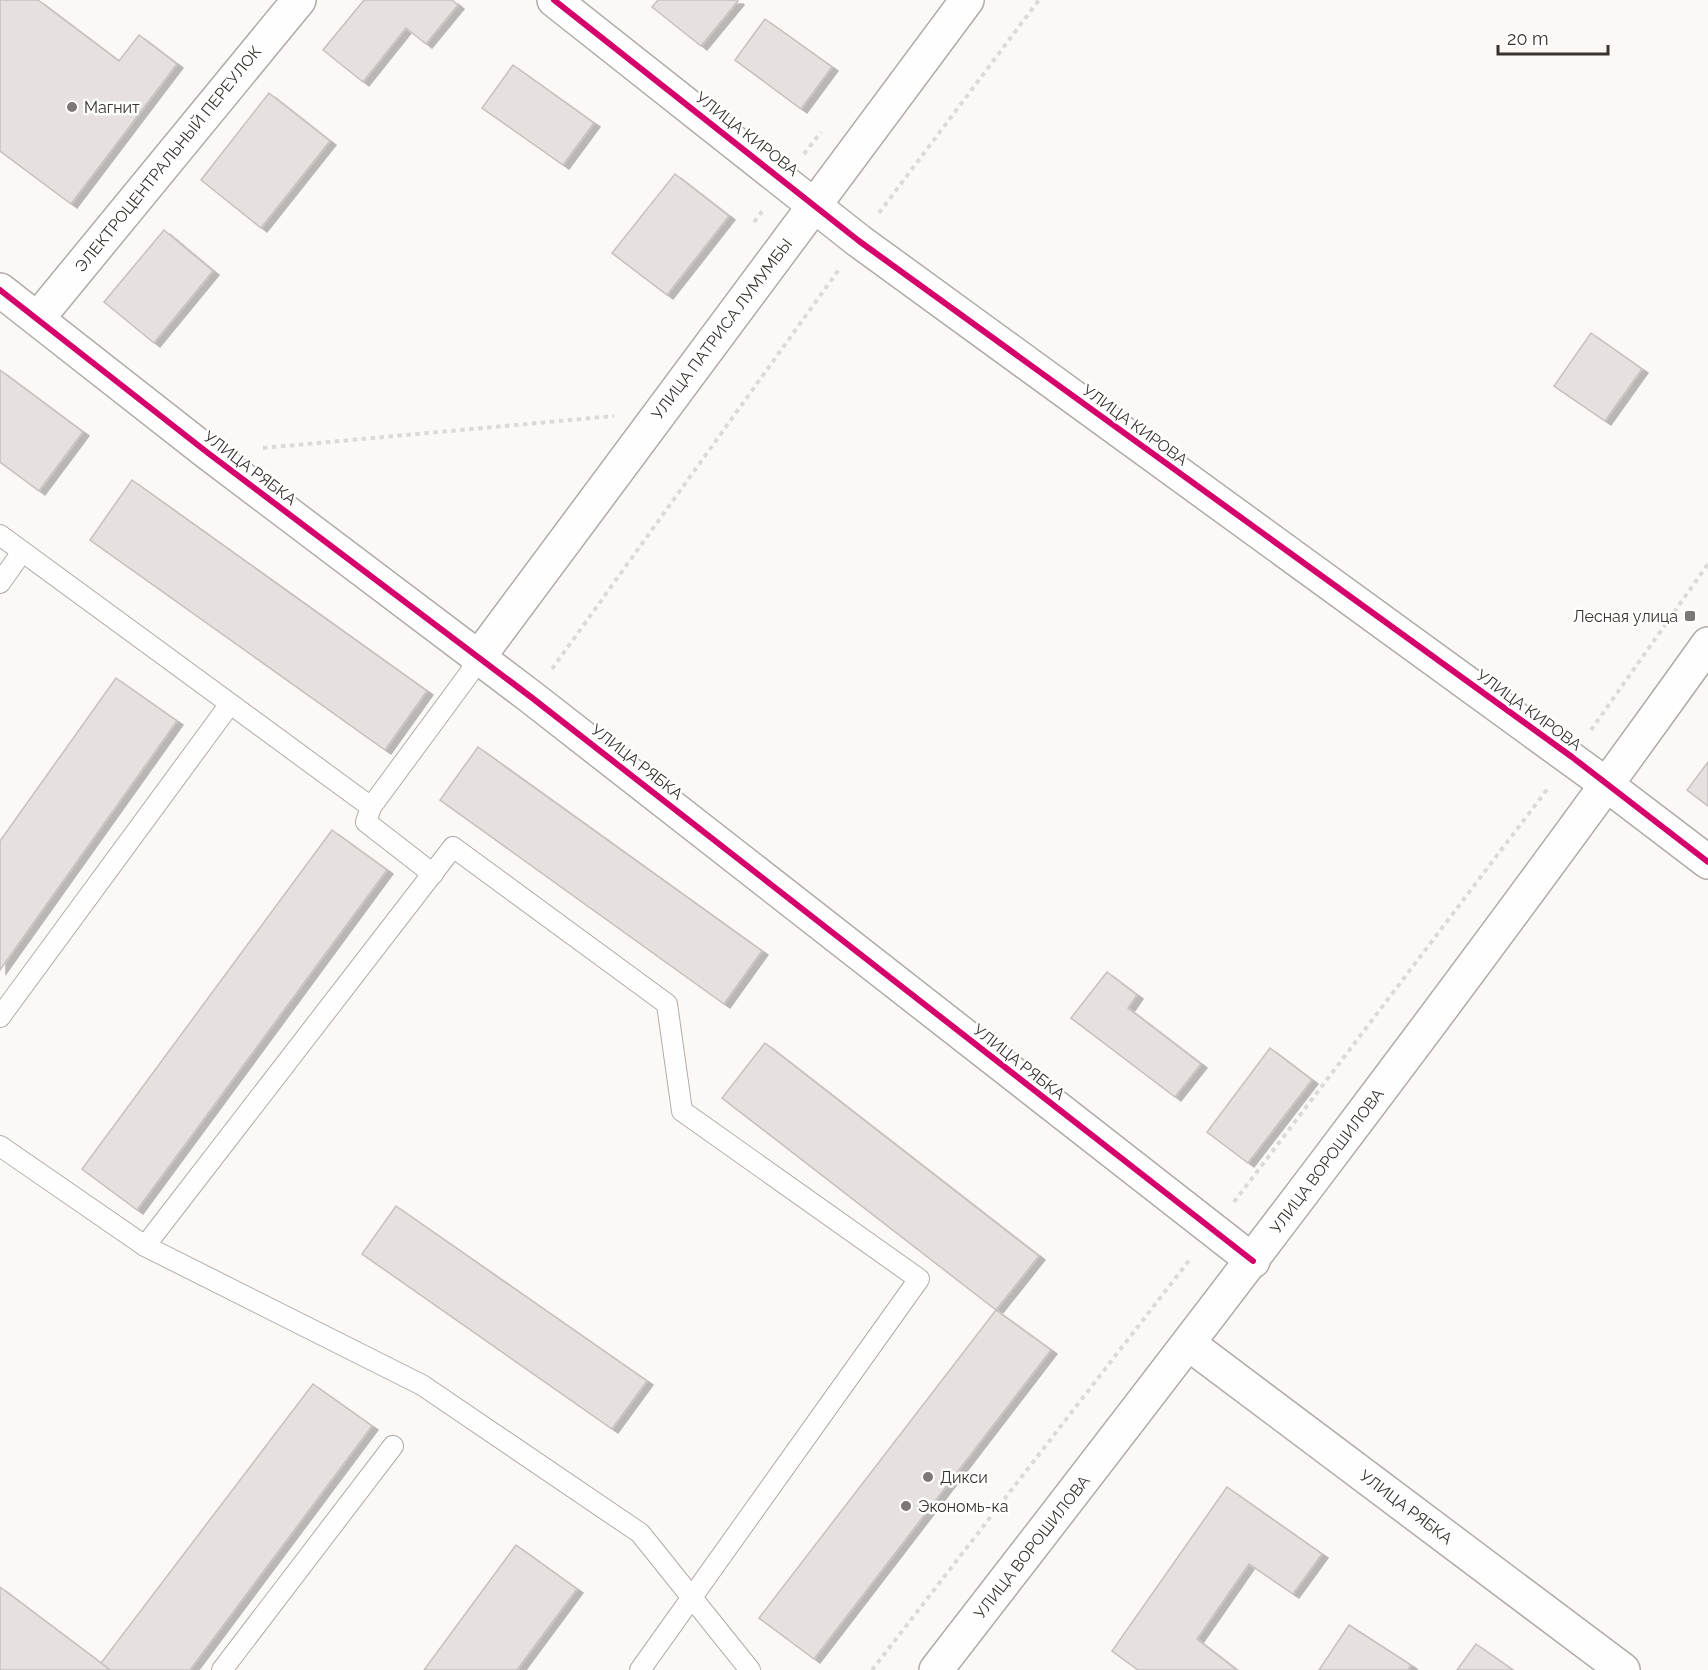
<svg xmlns="http://www.w3.org/2000/svg" width="1708" height="1670" font-family="Raleway,sans-serif">
  <style>
    .building { fill: #e6e1de; stroke: #c6c1be; stroke-width: 1.5; filter: url(#shadow) }
    .lines { fill: none; stroke-linecap: round; stroke-linejoin: round }
    .service-casing { stroke: #b0aba9; stroke-width: 22 }
    .minor-casing { stroke: #b0aba9; stroke-width: 36 }
    .tertiary-casing { stroke: #b0aba9; stroke-width: 36 }
    .secondary-casing { stroke: #b0aba9; stroke-width: 36 }
    .path { stroke: #dcdad9; stroke-width: 4; stroke-dasharray: 4.5 4.5; stroke-linecap: butt }
    .service { stroke: #fffefe; stroke-width: 20 }
    .minor { stroke: #fffefe; stroke-width: 33 }
    .tertiary { stroke: #fffefe; stroke-width: 33 }
    .secondary { stroke: #fffefe; stroke-width: 33 }
    .cycleway-casing { stroke: #fff; stroke-width: 10 }
    .cycleway { stroke: #d6006c; stroke-width: 6 }
    .poi-dot { fill: #7d7775; stroke: #fff; stroke-width: 2 }
    .labels { text-anchor: middle; dominant-baseline: central; stroke-width: 5; stroke-linejoin: round; paint-order: stroke }
    .poi-label { font-size: 16px; fill: #39322f; stroke: #fff; text-anchor: start }
    .street-label { font-size: 16px; fill: #39322f; stroke: #fff }
  </style>
  <defs>
    <filter id="shadow"><feDropShadow dx="6" dy="4" stdDeviation="0" flood-color="#0004"/></filter>
  </defs>
  <rect width="100%" height="100%" fill="#fcf8f6"/>
  <g class="building">
    <polygon points="0,0 38,0 119,61 139,35 177,64 71,204 0,151"/>
    <polygon points="364,0 452,0 458,5 426,44 406,28 363,82 323,50"/>
    <polygon points="658,0 737,0 738,1 701,46 652,7"/>
    <polygon points="765,19 832,67 801,109 735,60"/>
    <polygon points="513,65 594,123 563,165 482,108"/>
    <polygon points="269,93 330,141 261,228 201,180"/>
    <polygon points="675,174 729,216 667,295 612,253"/>
    <polygon points="164,230 213,271 154,343 104,302"/>
    <polygon points="1591,333 1642,369 1605,421 1554,386"/>
    <polygon points="0,370 83,432 39,491 0,462"/>
    <polygon points="132,480 427,691 385,750 90,540"/>
    <polygon points="116,678 177,721 0,970 0,841"/>
    <polygon points="478,747 762,951 724,1004 440,800"/>
    <polygon points="1708,762 1708,806 1687,790"/>
    <polygon points="332,830 387,870 137,1210 82,1169"/>
    <polygon points="1107,972 1137,995 1128,1008 1201,1064 1175,1097 1071,1018"/>
    <polygon points="765,1043 1039,1256 996,1310 722,1098"/>
    <polygon points="1270,1048 1312,1080 1248,1163 1207,1132"/>
    <polygon points="396,1206 647,1381 612,1429 362,1254"/>
    <polygon points="996,1310 1051,1350 814,1659 759,1618"/>
    <polygon points="313,1384 372,1426 190,1670 110,1670 101,1663"/>
    <polygon points="1227,1487 1322,1554 1293,1594 1249,1564 1197,1639 1237,1670 1138,1670 1112,1651"/>
    <polygon points="516,1545 577,1589 517,1670 424,1670"/>
    <polygon points="0,1587 101,1663 110,1670 0,1670"/>
    <polygon points="1349,1625 1411,1665 1408,1670 1319,1670"/>
    <polygon points="1476,1644 1513,1670 1457,1670"/>
  </g>
  <g class="lines">
    <g class="service-casing">
      <g id="service">
        <polyline points="0,535 371,807 469,674 478,658"/>
        <polyline points="0,583 22,552"/>
        <polyline points="371,807 366,822 433,874"/>
        <polyline points="0,1017 230,704"/>
        <polyline points="0,1146 145,1246 422,1385 640,1533 750,1670"/>
        <polyline points="145,1246 453,847 667,1004 682,1111 919,1279 640,1670"/>
        <polyline points="222,1670 393,1446"/>
      </g>
    </g>
    <g class="minor-casing">
      <polyline id="minor" points="1607,785 1708,862"/>
    </g>
    <g class="tertiary-casing">
      <g id="tertiary">
        <polyline points="554,0 859,241 1607,785"/>
        <polyline points="0,290 208,453 531,697 1253,1261"/>
        <polyline points="38,318 299,0"/>
        <polyline points="478,658 967,0"/>
      </g>
    </g>
    <g class="secondary-casing">
      <g id="secondary">
        <polyline points="1189,1344 1623,1670"/>
        <path d="M936 1670C1198 1332 1459 992 1708 644"/>
      </g>
    </g>
    <g class="path">
      <polyline points="804,154 821,132"/>
      <polyline points="879,213 1039,0"/>
      <polyline points="754,222 764,209"/>
      <polyline points="263,448 614,416"/>
      <polyline points="552,669 840,268"/>
      <polyline points="1591,730 1708,564"/>
      <polyline points="1234,1202 1549,787"/>
      <polyline points="872,1670 1191,1258"/>
    </g>
    <use href="#service" class="service"/>
    <use href="#minor" class="minor"/>
    <use href="#tertiary" class="tertiary"/>
    <use href="#secondary" class="secondary"/>
    <g class="cycleway-casing">
      <g id="cycleway">
        <polyline points="554,0 859,241 1572,757 1708,862"/>
        <polyline points="0,290 208,453 531,697 1253,1261"/>
      </g>
    </g>
    <use href="#cycleway" class="cycleway"/>
  </g>
  <g class="poi-dot">
    <circle cx="72" cy="107" r="6"/>
    <rect x="1684" y="610" width="12" height="12" rx="3"/>
    <circle cx="928" cy="1477" r="6"/>
    <circle cx="906" cy="1506" r="6"/>
  </g>
  <g class="labels">
    <g class="poi-label">
      <text x="84" y="107">Магнит</text>
      <text x="1678" y="616" text-anchor="end">Лесная улица</text>
      <text x="940" y="1477">Дикси</text>
      <text x="918" y="1506">Экономь-ка</text>
    </g>
    <g class="street-label">
      <text transform="translate(747 134) rotate(38)">УЛИЦА КИРОВА</text>
      <text transform="translate(168 159) rotate(-51)">ЭЛЕКТРОЦЕНТРАЛЬНЫЙ ПЕРЕУЛОК</text>
      <text transform="translate(722 329) rotate(-53)">УЛИЦА ПАТРИСА ЛУМУМБЫ</text>
      <text transform="translate(1135 425) rotate(36)">УЛИЦА КИРОВА</text>
      <text transform="translate(250 468) rotate(37)">УЛИЦА РЯБКА</text>
      <text transform="translate(1529 710) rotate(36)">УЛИЦА КИРОВА</text>
      <text transform="translate(637 762) rotate(38)">УЛИЦА РЯБКА</text>
      <text transform="translate(1019 1062) rotate(38)">УЛИЦА РЯБКА</text>
      <text transform="translate(1327 1161) rotate(-53)">УЛИЦА ВОРОШИЛОВА</text>
      <text transform="translate(1406 1507) rotate(37)">УЛИЦА РЯБКА</text>
      <text transform="translate(1032 1547) rotate(-52)">УЛИЦА ВОРОШИЛОВА</text>
    </g>
  </g>
  <path d="M1498 45v9h110v-9" fill="none" stroke="#39322f" stroke-width="3"/>
  <text x="1507" y="45" font-size="18" fill="#39322f" stroke="#ffffff" stroke-width="4.5" paint-order="stroke">20 m</text>
</svg>
